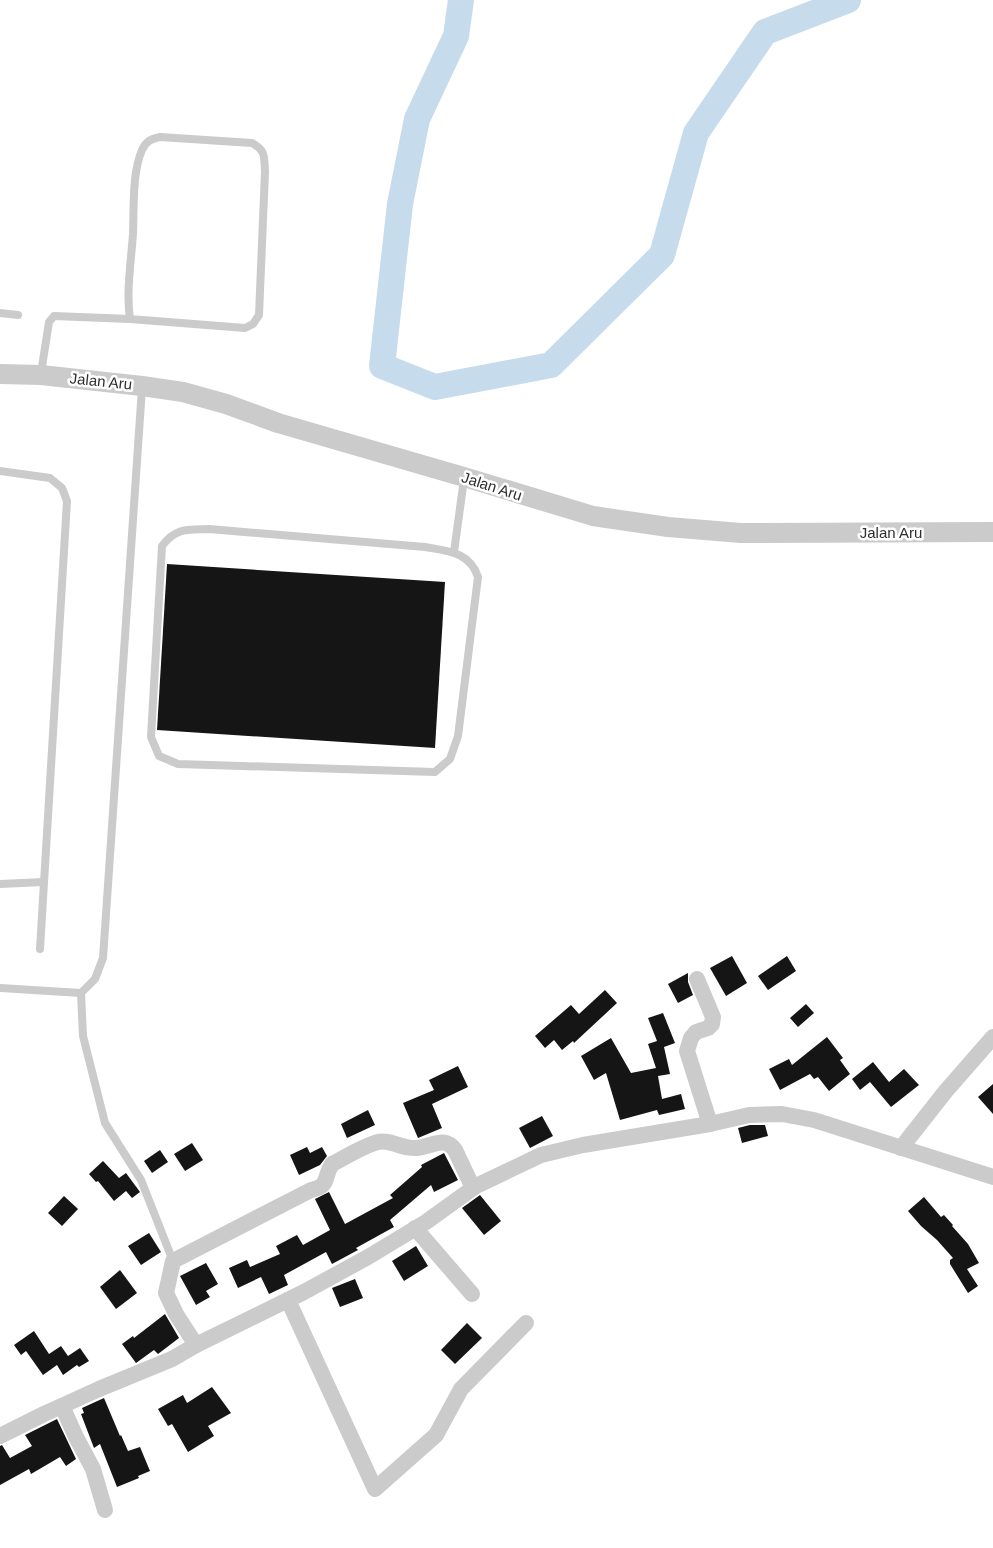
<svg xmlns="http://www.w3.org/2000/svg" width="993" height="1548" font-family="Arial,sans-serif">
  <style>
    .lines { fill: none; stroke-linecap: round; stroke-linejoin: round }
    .river { stroke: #c6dbec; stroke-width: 26 }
    .building { fill: #151515 }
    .service { stroke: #cbcbcb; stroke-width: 8 }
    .minor { stroke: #cbcbcb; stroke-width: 16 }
    .tertiary { stroke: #cbcbcb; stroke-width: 20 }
    .labels { text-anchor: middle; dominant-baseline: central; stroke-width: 5; stroke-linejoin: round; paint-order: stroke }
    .street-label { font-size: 15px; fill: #2e2e2e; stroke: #fff }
  </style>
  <rect width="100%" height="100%" fill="#fff"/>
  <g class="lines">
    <polyline class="river" points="461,0 456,36 417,119 400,204 382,366 435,387 551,365 662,255 696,133 765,32 848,0"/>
  </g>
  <g class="building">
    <polygon points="167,564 445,582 435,748 157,730"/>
    <polygon points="732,956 747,983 726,996 710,968"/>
    <polygon points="787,956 796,971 768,990 758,976"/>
    <polygon points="688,973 688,982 693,995 678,1003 668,984"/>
    <polygon points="605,990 617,1003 574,1043 573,1041 562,1050 554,1040 545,1048 535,1036 571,1005 579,1014"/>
    <polygon points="806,1004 814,1013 798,1027 790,1018"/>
    <polygon points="663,1013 675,1043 664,1047 670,1074 658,1076 662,1099 681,1094 685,1109 659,1115 657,1110 620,1120 606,1073 594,1080 581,1056 611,1038 631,1073 656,1068 648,1044 657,1041 648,1018"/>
    <polygon points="827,1037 843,1058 840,1060 850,1074 829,1091 818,1077 814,1079 810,1074 780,1090 769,1069 789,1059 792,1065"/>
    <polygon points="873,1062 889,1082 904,1069 919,1085 891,1107 870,1082 860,1090 852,1079"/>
    <polygon points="458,1066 468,1087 432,1104 442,1128 418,1138 403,1103 434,1090 429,1080"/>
    <polygon points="993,1084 993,1114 978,1097"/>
    <polygon points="368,1110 375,1125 347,1138 341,1124"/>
    <polygon points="542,1116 553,1136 530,1148 519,1128"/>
    <polygon points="750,1125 765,1125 768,1136 742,1143 738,1128"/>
    <polygon points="192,1143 203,1160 185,1171 174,1154"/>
    <polygon points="307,1147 310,1153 322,1147 327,1156 320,1165 299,1175 290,1155"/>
    <polygon points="160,1150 168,1162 152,1173 144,1161"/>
    <polygon points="444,1153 458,1180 434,1192 431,1185 390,1220 394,1227 356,1248 358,1250 332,1264 326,1252 284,1275 288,1285 269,1294 261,1277 238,1288 229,1268 247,1260 250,1267 280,1254 276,1246 297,1235 303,1245 330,1230 315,1199 329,1192 345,1224 393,1198 390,1195 422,1167 421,1165"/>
    <polygon points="103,1161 119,1178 126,1173 140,1192 132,1198 126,1191 114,1201 98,1181 96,1182 89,1174"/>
    <polygon points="480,1195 501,1221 484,1235 462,1208"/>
    <polygon points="64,1196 78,1209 62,1226 48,1213"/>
    <polygon points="924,1197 941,1217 944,1215 953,1225 952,1226 968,1244 979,1263 967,1269 978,1286 968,1293 950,1264 950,1260 953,1258 937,1240 921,1226 908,1211"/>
    <polygon points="149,1233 161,1252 141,1265 128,1246"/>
    <polygon points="416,1246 428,1266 404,1281 392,1261"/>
    <polygon points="206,1263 218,1284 206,1291 210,1297 196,1305 180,1276"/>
    <polygon points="120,1270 137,1293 116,1309 100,1287"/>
    <polygon points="355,1279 363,1298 340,1307 332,1288"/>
    <polygon points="165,1314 179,1338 158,1354 154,1350 136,1363 122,1344 133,1336 134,1338"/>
    <polygon points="467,1323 482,1338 455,1364 441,1350"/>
    <polygon points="34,1331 49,1354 61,1346 68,1356 80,1348 89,1361 79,1367 77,1365 63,1375 57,1365 43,1375 26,1351 21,1355 14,1345"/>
    <polygon points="212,1387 231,1413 208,1426 214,1436 188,1452 172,1424 168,1426 158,1409 183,1395 187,1403"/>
    <polygon points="104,1398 120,1436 121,1435 128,1451 140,1447 150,1471 138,1476 139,1478 117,1487 100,1444 94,1448 81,1414 84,1413 82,1408"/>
    <polygon points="57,1419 76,1459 66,1466 60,1457 31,1474 29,1469 0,1485 0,1446 2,1445 10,1458 32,1446 25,1435"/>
  </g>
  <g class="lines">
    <g class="service">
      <polyline points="0,313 18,315"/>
      <path d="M41 373 49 322 54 316 130 319C126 292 131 262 133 234 134 208 132 173 142 150 146 141 151 139 160 137L252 143C266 151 264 156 265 172L259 315 253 324 245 328 130 319"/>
      <polyline points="0,471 50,478 62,488 67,501 40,949"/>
      <path d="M209 529 425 547C448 551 470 552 478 577L458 736 450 759 435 772 178 764 159 756 151 737 162 546C176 527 188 530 209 529Z"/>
      <polyline points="454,552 464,479"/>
      <polyline points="0,884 44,882"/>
      <polyline points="0,988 81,993 95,979 103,958 142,388"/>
      <polyline points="81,993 83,1036 105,1123 141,1180 173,1261"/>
    </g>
    <g class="minor">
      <polyline points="697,979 713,1017 712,1024 708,1028 696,1032 691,1038 687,1051 710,1124"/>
      <polyline points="901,1148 945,1092 993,1037"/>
      <polyline points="415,1228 472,1294"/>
      <polyline points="288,1300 375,1489 436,1435 461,1389 526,1323"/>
      <path d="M196 1345 176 1314 166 1293 173 1261 311 1190C330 1186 323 1178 332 1164 344 1158 365 1145 378 1142 390 1139 402 1149 416 1148 432 1147 444 1135 455 1150L473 1188"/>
      <polyline points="62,1406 76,1437 93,1469 105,1510"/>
      <polyline points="0,1436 44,1414 99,1389 172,1359 196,1345 304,1292 368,1257 426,1222 476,1186 541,1155 583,1145 710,1124 749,1115 782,1114 814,1120 993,1177"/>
    </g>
    <polyline class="tertiary" points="0,374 41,375 142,386 183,392 226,404 278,423 464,477 593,516 668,527 741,533 993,532"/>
  </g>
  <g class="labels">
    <g class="street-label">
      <text transform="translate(101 381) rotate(6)">Jalan Aru</text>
      <text transform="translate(492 486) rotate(18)">Jalan Aru</text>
      <text x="891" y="532">Jalan Aru</text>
    </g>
  </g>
</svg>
